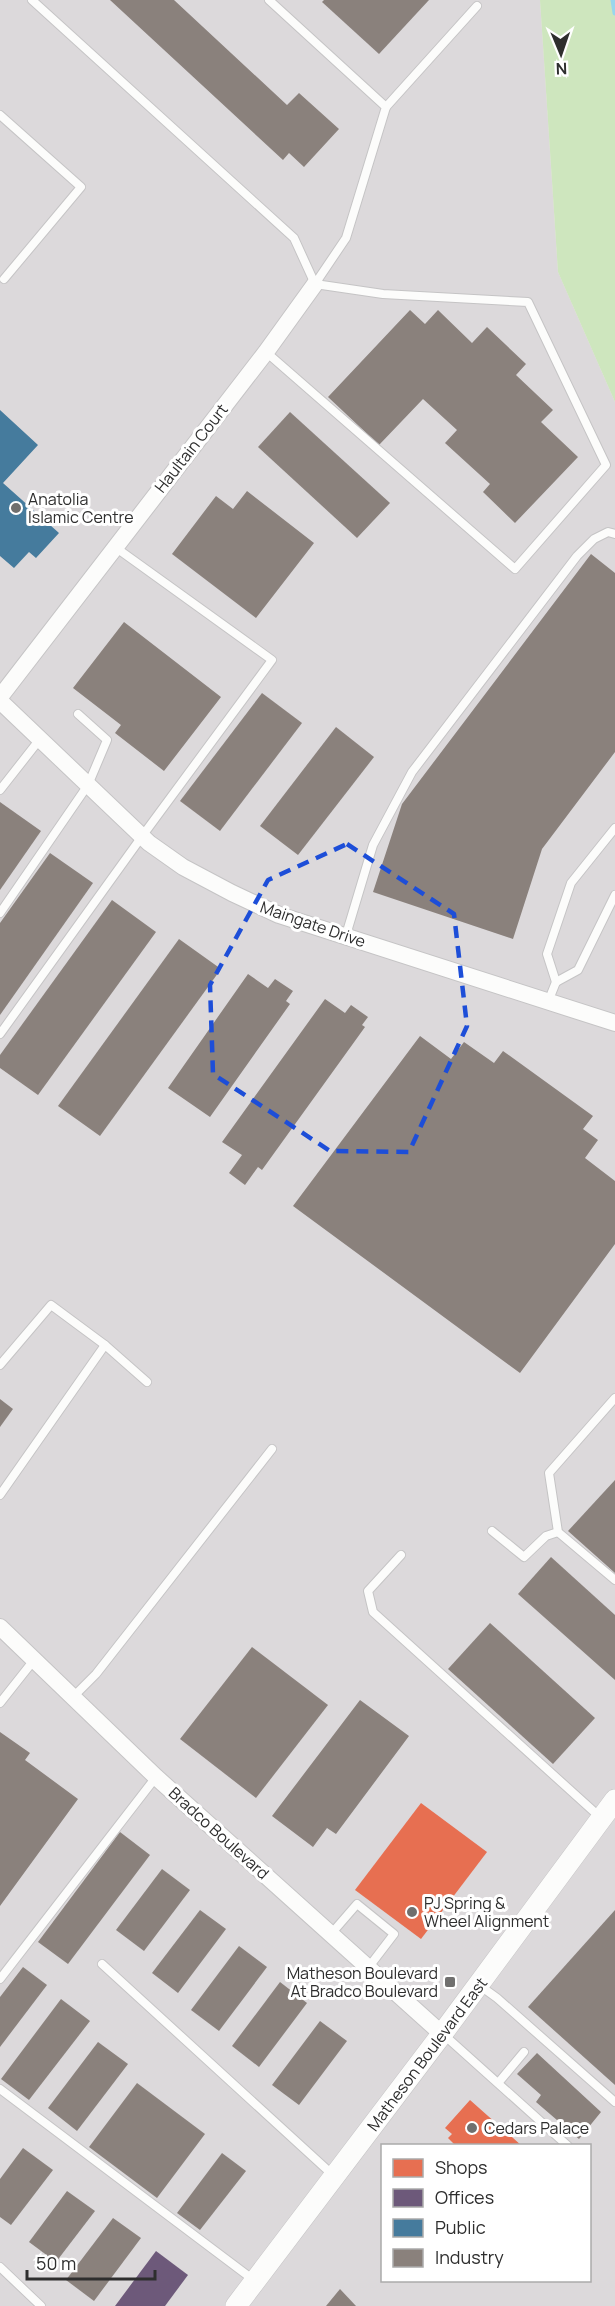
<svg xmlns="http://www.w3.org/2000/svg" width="615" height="2306" font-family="Manrope,sans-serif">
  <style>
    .industrial { fill: #dcd9db; fill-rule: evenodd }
    .green { fill: #cee6be }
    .shops { fill: #e76f51 }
    .offices { fill: #6d597a }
    .public { fill: #457b9d }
    .industry { fill: #8a817c }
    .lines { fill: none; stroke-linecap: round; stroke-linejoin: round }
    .stream { stroke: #99d6ec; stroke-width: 5 }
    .service-casing { stroke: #c5c4c5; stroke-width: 10 }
    .minor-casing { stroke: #c5c4c5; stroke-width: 18 }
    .tertiary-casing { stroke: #c5c4c5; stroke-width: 22 }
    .service { stroke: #fcfcfb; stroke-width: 8 }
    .minor { stroke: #fcfcfb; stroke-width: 16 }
    .tertiary { stroke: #fcfcfb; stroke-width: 21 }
    .marked { fill: none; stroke: #1d4ed8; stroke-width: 4.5; stroke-dasharray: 12 8; stroke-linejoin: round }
    .poi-dot { fill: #706f6e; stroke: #fff; stroke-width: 2 }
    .labels { text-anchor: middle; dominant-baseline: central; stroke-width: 6; stroke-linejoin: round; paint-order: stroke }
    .street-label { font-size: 16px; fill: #2e2e2e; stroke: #fff }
    .poi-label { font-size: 16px; fill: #2e2e2e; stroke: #fff; text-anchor: start }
  </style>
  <rect width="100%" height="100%" fill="#ece8e4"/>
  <path class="industrial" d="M0 0H540L558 272 615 402V2306H0ZM382 2146H590V2280H382Z"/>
  <polygon class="green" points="540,0 615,0 615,402 558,272"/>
  <g class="shops">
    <polygon points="421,1803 487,1852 421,1939 355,1890"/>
    <polygon points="470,2100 522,2146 456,2146 448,2138 452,2134 445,2128"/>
  </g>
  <polygon class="offices" points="156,2251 188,2275 165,2306 115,2306"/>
  <polygon class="public" points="0,410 38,445 3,483 59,533 36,558 29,552 14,568 0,556"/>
  <g class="industry">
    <polygon points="110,0 174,0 287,105 299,93 339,129 304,167 289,153 283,160"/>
    <polygon points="324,0 429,0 379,54 322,2"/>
    <polygon points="410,310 425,324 438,310 472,343 487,327 526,364 516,375 553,410 541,422 578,457 515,523 483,492 490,484 445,443 457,430 423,399 379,445 328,397"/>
    <polygon points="290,412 390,503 357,538 258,447"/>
    <polygon points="247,491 314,543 256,618 172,554 216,496 233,509"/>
    <polygon points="591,554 615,573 615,752 542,849 513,939 373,892 402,804"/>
    <polygon points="124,622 221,697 164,771 115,733 121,725 73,688"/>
    <polygon points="262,693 302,723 220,831 180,801"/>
    <polygon points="336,727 374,757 298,855 260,826"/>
    <polygon points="0,802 41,831 0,890"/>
    <polygon points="50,853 93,883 0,1015 0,923"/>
    <polygon points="112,900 156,932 38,1095 0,1068 0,1055"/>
    <polygon points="179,939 221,969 100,1136 58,1106"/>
    <polygon points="248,974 268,988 275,979 293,991 286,1001 290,1004 210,1117 168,1088"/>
    <polygon points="325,999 345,1013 351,1005 368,1017 362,1025 365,1027 262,1170 258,1167 245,1185 229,1173 242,1155 222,1142"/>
    <polygon points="420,1036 451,1059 464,1042 494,1063 503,1051 593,1116 583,1129 598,1140 585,1158 615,1181 615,1244 520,1373 293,1206"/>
    <polygon points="0,1399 13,1409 0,1427"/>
    <polygon points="615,1480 615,1573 568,1531"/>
    <polygon points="551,1557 615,1615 615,1680 518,1594"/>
    <polygon points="490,1623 595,1718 553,1764 448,1669"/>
    <polygon points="252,1647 328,1705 256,1798 180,1739"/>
    <polygon points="360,1700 409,1736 336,1834 327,1828 313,1847 272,1816"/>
    <polygon points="0,1732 30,1753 25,1760 78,1799 0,1906"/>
    <polygon points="120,1832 150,1855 68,1964 38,1942"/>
    <polygon points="162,1869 190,1890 144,1951 116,1930"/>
    <polygon points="200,1910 226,1929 178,1993 152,1973"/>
    <polygon points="615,1910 615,2085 528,2007"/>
    <polygon points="239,1946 267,1967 219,2031 191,2010"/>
    <polygon points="23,1967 47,1985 0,2047 0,1997"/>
    <polygon points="280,1982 307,2003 259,2067 232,2046"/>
    <polygon points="61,1999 90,2021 29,2100 1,2079"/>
    <polygon points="320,2021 347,2041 299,2105 272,2085"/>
    <polygon points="98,2042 128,2064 77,2131 48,2108"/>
    <polygon points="537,2053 601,2112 579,2139 536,2102 541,2095 517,2074"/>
    <polygon points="137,2083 205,2134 157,2198 89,2147"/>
    <polygon points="23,2148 53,2170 11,2225 0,2217 0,2179"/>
    <polygon points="222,2153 246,2171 200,2230 177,2213"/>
    <polygon points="67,2191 95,2211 56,2262 29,2242"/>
    <polygon points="113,2218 141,2238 94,2301 66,2280"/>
    <polygon points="340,2289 356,2306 326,2306"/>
  </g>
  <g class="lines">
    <polyline class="stream" points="613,0 615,13"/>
    <g class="service-casing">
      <g id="service">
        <polyline points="32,0 294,238 315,284"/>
        <polyline points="269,0 386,107 346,238 315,284"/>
        <polyline points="386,107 477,6"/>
        <polyline points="0,115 81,187 4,279"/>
        <polyline points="266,352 515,569 606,465 528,302 383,294 315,284"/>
        <polyline points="0,790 40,739"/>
        <polyline points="0,913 88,785 107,740 78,714"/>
        <polyline points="346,935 373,845 412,772 577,556 594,539 608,532 615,534"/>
        <polyline points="556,982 547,954 571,883 615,828"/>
        <polyline points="548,1002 556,982 578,970 615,895"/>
        <polyline points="0,1034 143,835 272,660 115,547"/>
        <polyline points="0,1365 51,1305 105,1345"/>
        <polyline points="615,1398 549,1473 558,1532 615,1580"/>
        <polyline points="0,1495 105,1345 147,1382"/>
        <polyline points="492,1531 524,1557 546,1536 558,1532"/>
        <polyline points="401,1555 368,1591 373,1612 601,1818"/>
        <polyline points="74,1696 96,1674 272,1449"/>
        <polyline points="0,1703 34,1660"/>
        <polyline points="331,1934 357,1904 394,1934 368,1968"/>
        <polyline points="102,1964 334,2176"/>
        <polyline points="0,1979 156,1777"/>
        <polyline points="479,1985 497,1998 615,2102"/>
        <polyline points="443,2034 568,2146"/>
        <polyline points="499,2082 524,2052"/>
        <polyline points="0,2089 255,2281"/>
        <polyline points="0,2267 41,2306"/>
      </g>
    </g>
    <g class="minor-casing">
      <g id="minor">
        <polyline points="0,697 266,352 315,284"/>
        <polyline points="0,701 149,843 183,867 232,893 279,915 615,1023"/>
        <polyline points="0,1627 156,1777 442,2034"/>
      </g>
    </g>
    <g class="tertiary-casing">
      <polyline id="tertiary" points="236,2306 442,2034 615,1800"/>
    </g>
    <use href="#service" class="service"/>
    <use href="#minor" class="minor"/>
    <use href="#tertiary" class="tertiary"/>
  </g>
  <path class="marked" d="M347 844 454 914 467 1026 409 1152 330 1151 213 1074 210 985 268 880Z"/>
  <g class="poi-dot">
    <circle cx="16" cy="508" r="6"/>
    <circle cx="412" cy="1912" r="6"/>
    <rect x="444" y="1976" width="12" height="12" rx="3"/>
    <circle cx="472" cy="2128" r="6"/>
  </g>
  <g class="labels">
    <g class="street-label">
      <text transform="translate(191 448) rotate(-52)">Haultain Court</text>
      <text transform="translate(313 924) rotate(19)">Maingate Drive</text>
      <text transform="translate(219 1833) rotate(42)">Bradco Boulevard</text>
      <text transform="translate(427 2054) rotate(-53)">Matheson Boulevard East</text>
    </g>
    <g class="poi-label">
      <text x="28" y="499">Anatolia<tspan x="28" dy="18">Islamic Centre</tspan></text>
      <text x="424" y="1903">PJ Spring &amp;<tspan x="424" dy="18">Wheel Alignment</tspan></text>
      <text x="438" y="1973" text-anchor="end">Matheson Boulevard<tspan x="438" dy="18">At Bradco Boulevard</tspan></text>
      <text x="484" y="2128">Cedars Palace</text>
    </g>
  </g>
  <rect x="381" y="2144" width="210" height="138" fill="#ffffff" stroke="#ababab" stroke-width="1.5"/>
  <rect x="393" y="2159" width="30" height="18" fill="#e76f51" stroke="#ababab" stroke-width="1.5"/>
  <text x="435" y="2174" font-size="18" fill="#2e2e2e">Shops</text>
  <rect x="393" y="2189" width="30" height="18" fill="#6d597a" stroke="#ababab" stroke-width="1.5"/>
  <text x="435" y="2204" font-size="18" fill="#2e2e2e">Offices</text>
  <rect x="393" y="2219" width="30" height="18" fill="#457b9d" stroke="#ababab" stroke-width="1.5"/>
  <text x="435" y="2234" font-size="18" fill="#2e2e2e">Public</text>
  <rect x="393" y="2249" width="30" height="18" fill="#8a817c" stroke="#ababab" stroke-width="1.5"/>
  <text x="435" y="2264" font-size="18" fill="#2e2e2e">Industry</text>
  <g transform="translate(561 54) rotate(178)" stroke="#ffffff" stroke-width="4.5" paint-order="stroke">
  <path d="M0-4.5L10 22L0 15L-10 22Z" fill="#2e2e2e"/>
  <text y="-9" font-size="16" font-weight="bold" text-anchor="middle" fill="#2e2e2e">N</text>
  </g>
  <path d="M27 2270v9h128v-9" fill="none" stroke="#2e2e2e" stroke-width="3"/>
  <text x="36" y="2270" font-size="18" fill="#2e2e2e" stroke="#ffffff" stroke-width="4.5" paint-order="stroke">50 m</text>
</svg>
